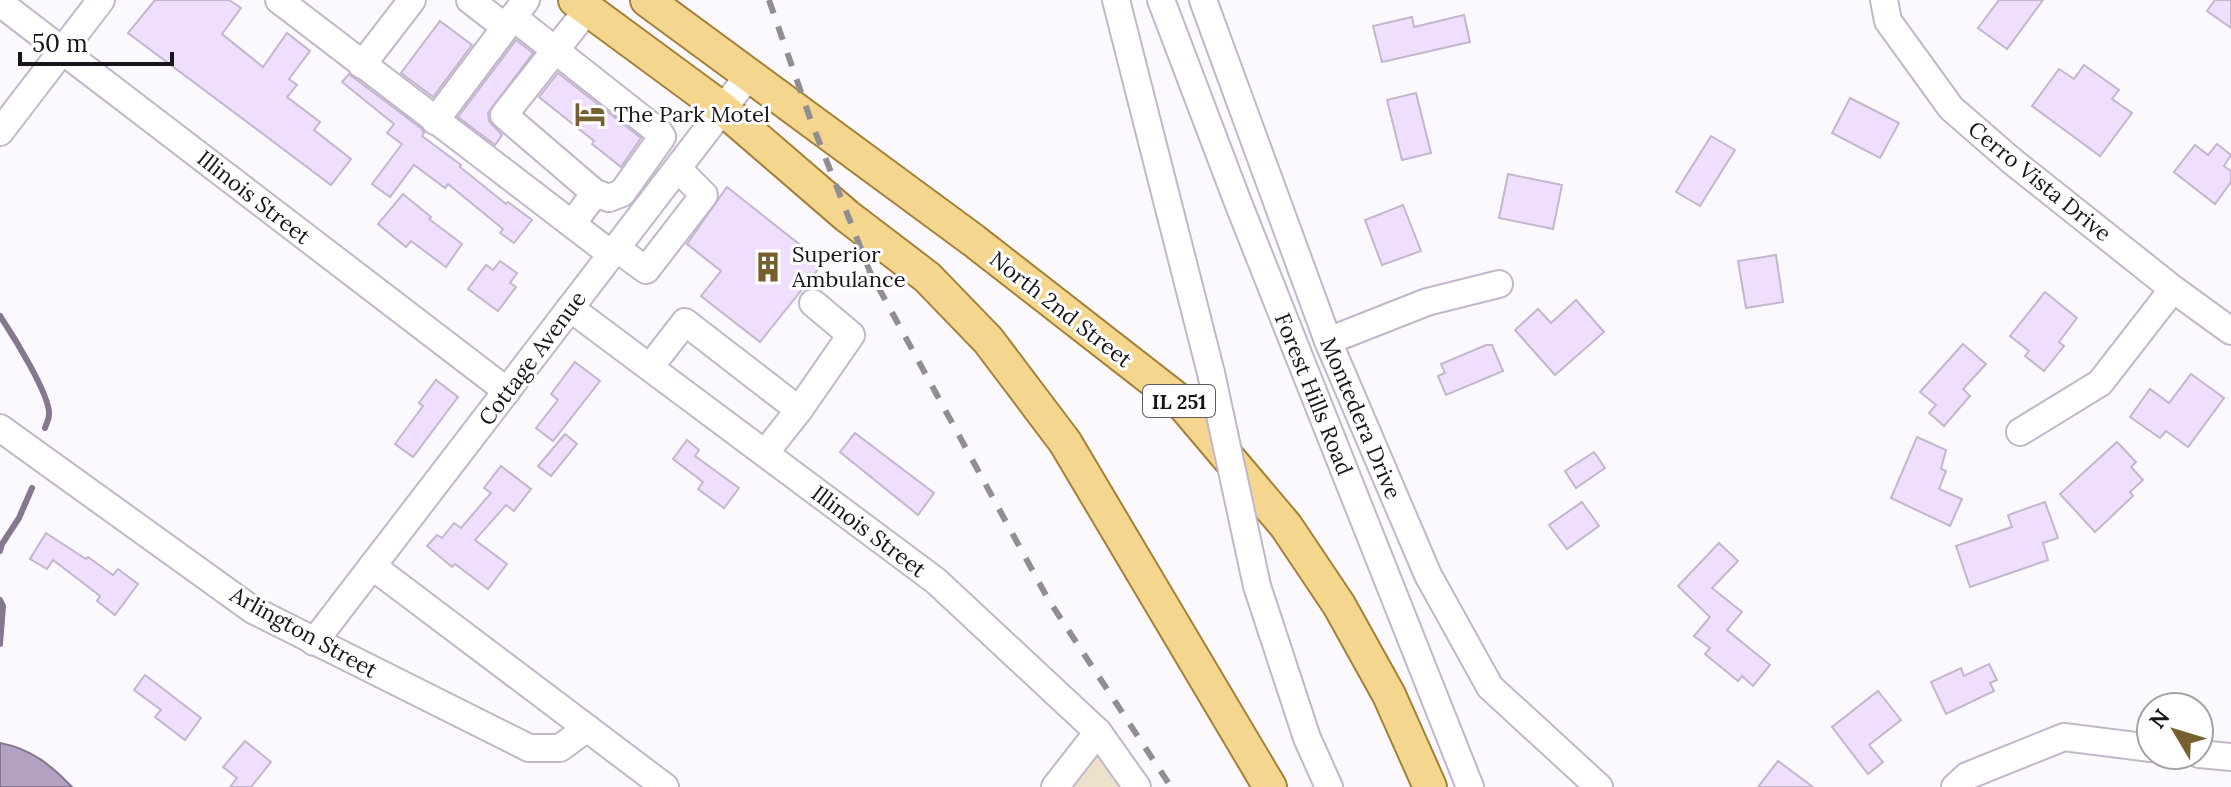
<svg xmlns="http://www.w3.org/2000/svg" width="2231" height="787" font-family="Lora,serif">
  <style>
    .green { fill: #ede1ca }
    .water { fill: #b2a1c0; stroke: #84778e; stroke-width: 2 }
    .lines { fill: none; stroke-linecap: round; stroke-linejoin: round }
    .stream { stroke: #84778e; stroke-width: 6 }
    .building { fill: #f0deff; stroke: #c2b7cb; stroke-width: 2 }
    .minor-casing { stroke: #c2b6cb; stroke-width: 30 }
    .major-casing { stroke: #a38135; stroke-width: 36 }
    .minor { stroke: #fff; stroke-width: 26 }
    .major { stroke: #f5d68e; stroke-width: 32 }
    .rail { stroke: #918d93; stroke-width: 6; stroke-dasharray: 14 14; stroke-linecap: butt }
    .minor-bridge-casing { stroke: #c2b6cb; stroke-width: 30; stroke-linecap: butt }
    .minor-bridge { stroke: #fff; stroke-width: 26 }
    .labels { text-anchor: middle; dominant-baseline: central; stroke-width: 6; stroke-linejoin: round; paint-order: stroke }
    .shield { fill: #fff; stroke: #5d5a5f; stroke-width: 2 }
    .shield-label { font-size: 20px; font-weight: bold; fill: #18141b }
    .poi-label { font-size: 22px; fill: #18141b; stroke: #fff; text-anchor: start }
    .street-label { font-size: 22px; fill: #18141b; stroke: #fff }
  </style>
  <rect width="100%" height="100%" fill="#fcf9fe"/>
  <polygon class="green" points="1097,751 1120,787 1067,787"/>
  <path class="water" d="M0 743C31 749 50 764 72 787H0Z"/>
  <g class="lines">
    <g class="stream">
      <path d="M0 316C12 334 51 396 49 415 49 420 46 424 45 428"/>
      <polyline points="0,551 2,544 19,518 32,488"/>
      <polyline points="0,600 3,606 0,644"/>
    </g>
  </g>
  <g class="building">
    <polygon points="155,0 229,0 241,8 222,34 263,67 287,33 310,51 289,79 297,85 287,97 320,122 314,130 351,159 331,185 128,33"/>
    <polygon points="1999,0 2043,0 2007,49 1978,28"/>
    <polygon points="2215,0 2231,0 2231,28 2207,11"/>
    <polygon points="1464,15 1470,42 1382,62 1373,26 1412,17 1414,27"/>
    <polygon points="440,21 472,45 433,97 401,73"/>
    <polygon points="516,40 533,53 488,113 489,121 502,135 495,145 458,117"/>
    <polygon points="2084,65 2119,90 2112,99 2132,113 2100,156 2032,106 2059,69 2074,79"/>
    <polygon points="558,73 641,138 621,167 592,144 594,141 539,97"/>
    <polygon points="349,74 422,129 424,133 422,136 461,165 460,167 506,204 508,202 532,220 514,243 500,233 503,229 448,184 445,188 414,165 390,197 372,184 402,144 387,133 394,124 342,82"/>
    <polygon points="1416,93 1431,153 1402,160 1387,100"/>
    <polygon points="1850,98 1899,123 1880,158 1832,133"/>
    <polygon points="1711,136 1735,150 1700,206 1676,192"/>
    <polygon points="2217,144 2231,155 2224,166 2231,171 2231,182 2215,204 2174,172 2195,145 2208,155"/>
    <polygon points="1508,174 1562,185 1553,229 1499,218"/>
    <polygon points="727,187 823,263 760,342 701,296 721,271 687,244"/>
    <polygon points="403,194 431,217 429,219 462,244 446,267 411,241 406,247 378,224"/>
    <polygon points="1403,205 1421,251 1382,265 1365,220"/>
    <polygon points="1776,255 1783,302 1746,308 1738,261"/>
    <polygon points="500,261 517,273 510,283 516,287 498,311 468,289 486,265 493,270"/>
    <polygon points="2045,292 2077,318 2059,342 2064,346 2044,371 2025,356 2029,351 2010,336"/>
    <polygon points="1576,300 1604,332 1555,375 1515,330 1538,309 1551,323"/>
    <polygon points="1963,344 1986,364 1963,389 1970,396 1944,426 1929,413 1936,405 1920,392"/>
    <polygon points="1486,345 1492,345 1503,371 1446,395 1438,376 1445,373 1441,364"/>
    <polygon points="575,362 600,381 553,441 536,428 558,400 551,394"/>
    <polygon points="2191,374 2224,398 2188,447 2166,431 2160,438 2130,417 2150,389 2169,403"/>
    <polygon points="436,380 458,397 413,457 395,444 423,406 419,403"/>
    <polygon points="855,433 934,493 918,515 840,452"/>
    <polygon points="565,434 577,444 551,476 538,466"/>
    <polygon points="1917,437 1946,450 1941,469 1946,471 1939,489 1962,499 1950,526 1891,498"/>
    <polygon points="687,440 699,450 695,456 739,488 724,508 698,489 703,482 673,459"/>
    <polygon points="2117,442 2136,462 2131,467 2143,480 2130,492 2133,496 2095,532 2060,494"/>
    <polygon points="1594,452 1605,468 1576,488 1565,471"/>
    <polygon points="501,466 531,489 514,511 506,505 475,540 507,564 488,589 455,564 452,567 427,546 437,535 442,538 454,523 461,528 491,493 484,488"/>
    <polygon points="1582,502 1599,526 1567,549 1549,525"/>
    <polygon points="2045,502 2058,538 2043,543 2048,560 1970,587 1956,546 2012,527 2008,515"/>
    <polygon points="46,533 86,559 88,557 113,575 118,569 138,584 115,615 97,601 100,596 53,560 47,569 30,559"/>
    <polygon points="1719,543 1738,561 1712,588 1742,612 1727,630 1770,665 1753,686 1742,676 1738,681 1705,654 1710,648 1694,636 1710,617 1678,586"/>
    <polygon points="1989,664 1997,680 1990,683 1994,691 1946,714 1931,682 1961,668 1964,676"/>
    <polygon points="145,675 201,718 185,740 155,717 161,710 134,690"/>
    <polygon points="1878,691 1901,720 1869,745 1883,762 1868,774 1832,727"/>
    <polygon points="245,741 271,762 251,787 230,787 237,778 223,767"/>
    <polygon points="1778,761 1813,787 1758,787"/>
  </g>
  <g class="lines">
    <g class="minor-casing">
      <g id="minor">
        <polyline points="279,0 611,254"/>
        <polyline points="470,0 505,27"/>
        <polyline points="1116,0 1211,373"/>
        <polyline points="1161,0 1237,200 1470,787"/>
        <polyline points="1203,0 1328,341 1428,575 1490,687 1599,787"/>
        <polyline points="1884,0 1888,21 1951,108 2012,161 2173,289 2231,331"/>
        <polyline points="0,3 507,391"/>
        <polyline points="513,17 659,132 662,137 622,193 609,198 595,193"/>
        <polyline points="362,65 412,0"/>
        <polyline points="435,121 526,0"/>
        <polyline points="0,132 101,0"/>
        <polyline points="572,224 595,193 504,115 588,9"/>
        <polyline points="616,248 646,270 704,195 678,169"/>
        <polyline points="570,308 936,581 1098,732 1137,787"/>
        <polyline points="1328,341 1427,302 1499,284"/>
        <polyline points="650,367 685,322 799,410 765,453"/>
        <polyline points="799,410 851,335 813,303"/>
        <polyline points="0,428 253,610 529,748 560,748 587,728"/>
        <polyline points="2020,432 2100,383 2173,289"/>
        <polyline points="372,566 665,787"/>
        <polyline points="1257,586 1307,738 1329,787"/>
        <polyline points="314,642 749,75"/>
        <polyline points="2199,754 2231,757"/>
        <polyline points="1055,787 1098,732"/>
        <polyline points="1955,787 1967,776 2064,737 2151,748"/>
      </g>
    </g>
    <g class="major-casing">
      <g id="major">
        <polyline points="575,0 723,109 847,216 927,277 988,340 1065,442 1270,787"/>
        <polyline points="647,0 973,240 1181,402 1286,526 1339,605 1389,695 1430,787"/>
      </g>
    </g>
    <use href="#minor" class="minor"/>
    <use href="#major" class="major"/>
    <polyline class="rail" points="769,0 811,121 870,272 1048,599 1171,787"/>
    <g class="minor-bridge-casing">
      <polyline id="minor-bridge" points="1211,373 1257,586"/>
    </g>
    <use href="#minor-bridge" class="minor-bridge"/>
  </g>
  <defs>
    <g id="hotel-bare" transform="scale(2.4)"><path d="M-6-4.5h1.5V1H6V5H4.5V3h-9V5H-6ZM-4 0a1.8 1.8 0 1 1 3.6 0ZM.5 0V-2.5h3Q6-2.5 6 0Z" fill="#776030" stroke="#fff" stroke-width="2.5" paint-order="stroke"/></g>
    <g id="building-bare" transform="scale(2.4)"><path d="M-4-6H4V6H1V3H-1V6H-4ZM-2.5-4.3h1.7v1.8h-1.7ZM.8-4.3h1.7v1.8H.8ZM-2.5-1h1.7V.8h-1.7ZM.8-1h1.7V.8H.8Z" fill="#776030" stroke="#fff" stroke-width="2.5" paint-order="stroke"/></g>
  </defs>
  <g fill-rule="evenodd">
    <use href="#hotel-bare" x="590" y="114"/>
    <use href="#building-bare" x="768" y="267"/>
  </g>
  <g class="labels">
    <rect class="shield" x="1143" y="385" width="72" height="32" rx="6"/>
    <g class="shield-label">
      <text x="1179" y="401">IL 251</text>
    </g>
    <g class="poi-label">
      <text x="614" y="114">The Park Motel</text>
      <text x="792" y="254">Superior<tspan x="792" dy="25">Ambulance</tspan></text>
    </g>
    <g class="street-label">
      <text transform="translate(2040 181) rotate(39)">Cerro Vista Drive</text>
      <text transform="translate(254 197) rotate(38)">Illinois Street</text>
      <text transform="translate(1061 309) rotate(38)">North 2nd Street</text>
      <text transform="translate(532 358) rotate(-53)">Cottage Avenue</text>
      <text transform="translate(1314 394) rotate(68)">Forest Hills Road</text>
      <text transform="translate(1361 418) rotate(67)">Montedera Drive</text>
      <text transform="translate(869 531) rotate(37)">Illinois Street</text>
      <text transform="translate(304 632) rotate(29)">Arlington Street</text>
    </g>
  </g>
  <g transform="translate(2175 731) rotate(308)"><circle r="38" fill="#ffffff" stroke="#a3a1a4" stroke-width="2"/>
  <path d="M0-6L14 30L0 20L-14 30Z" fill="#776030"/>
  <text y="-12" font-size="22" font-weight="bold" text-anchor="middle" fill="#18141b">N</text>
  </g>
  <path d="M20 52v12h152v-12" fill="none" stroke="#18141b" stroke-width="4"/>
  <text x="32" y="52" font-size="24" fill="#18141b" stroke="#ffffff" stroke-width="6" paint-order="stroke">50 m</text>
</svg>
